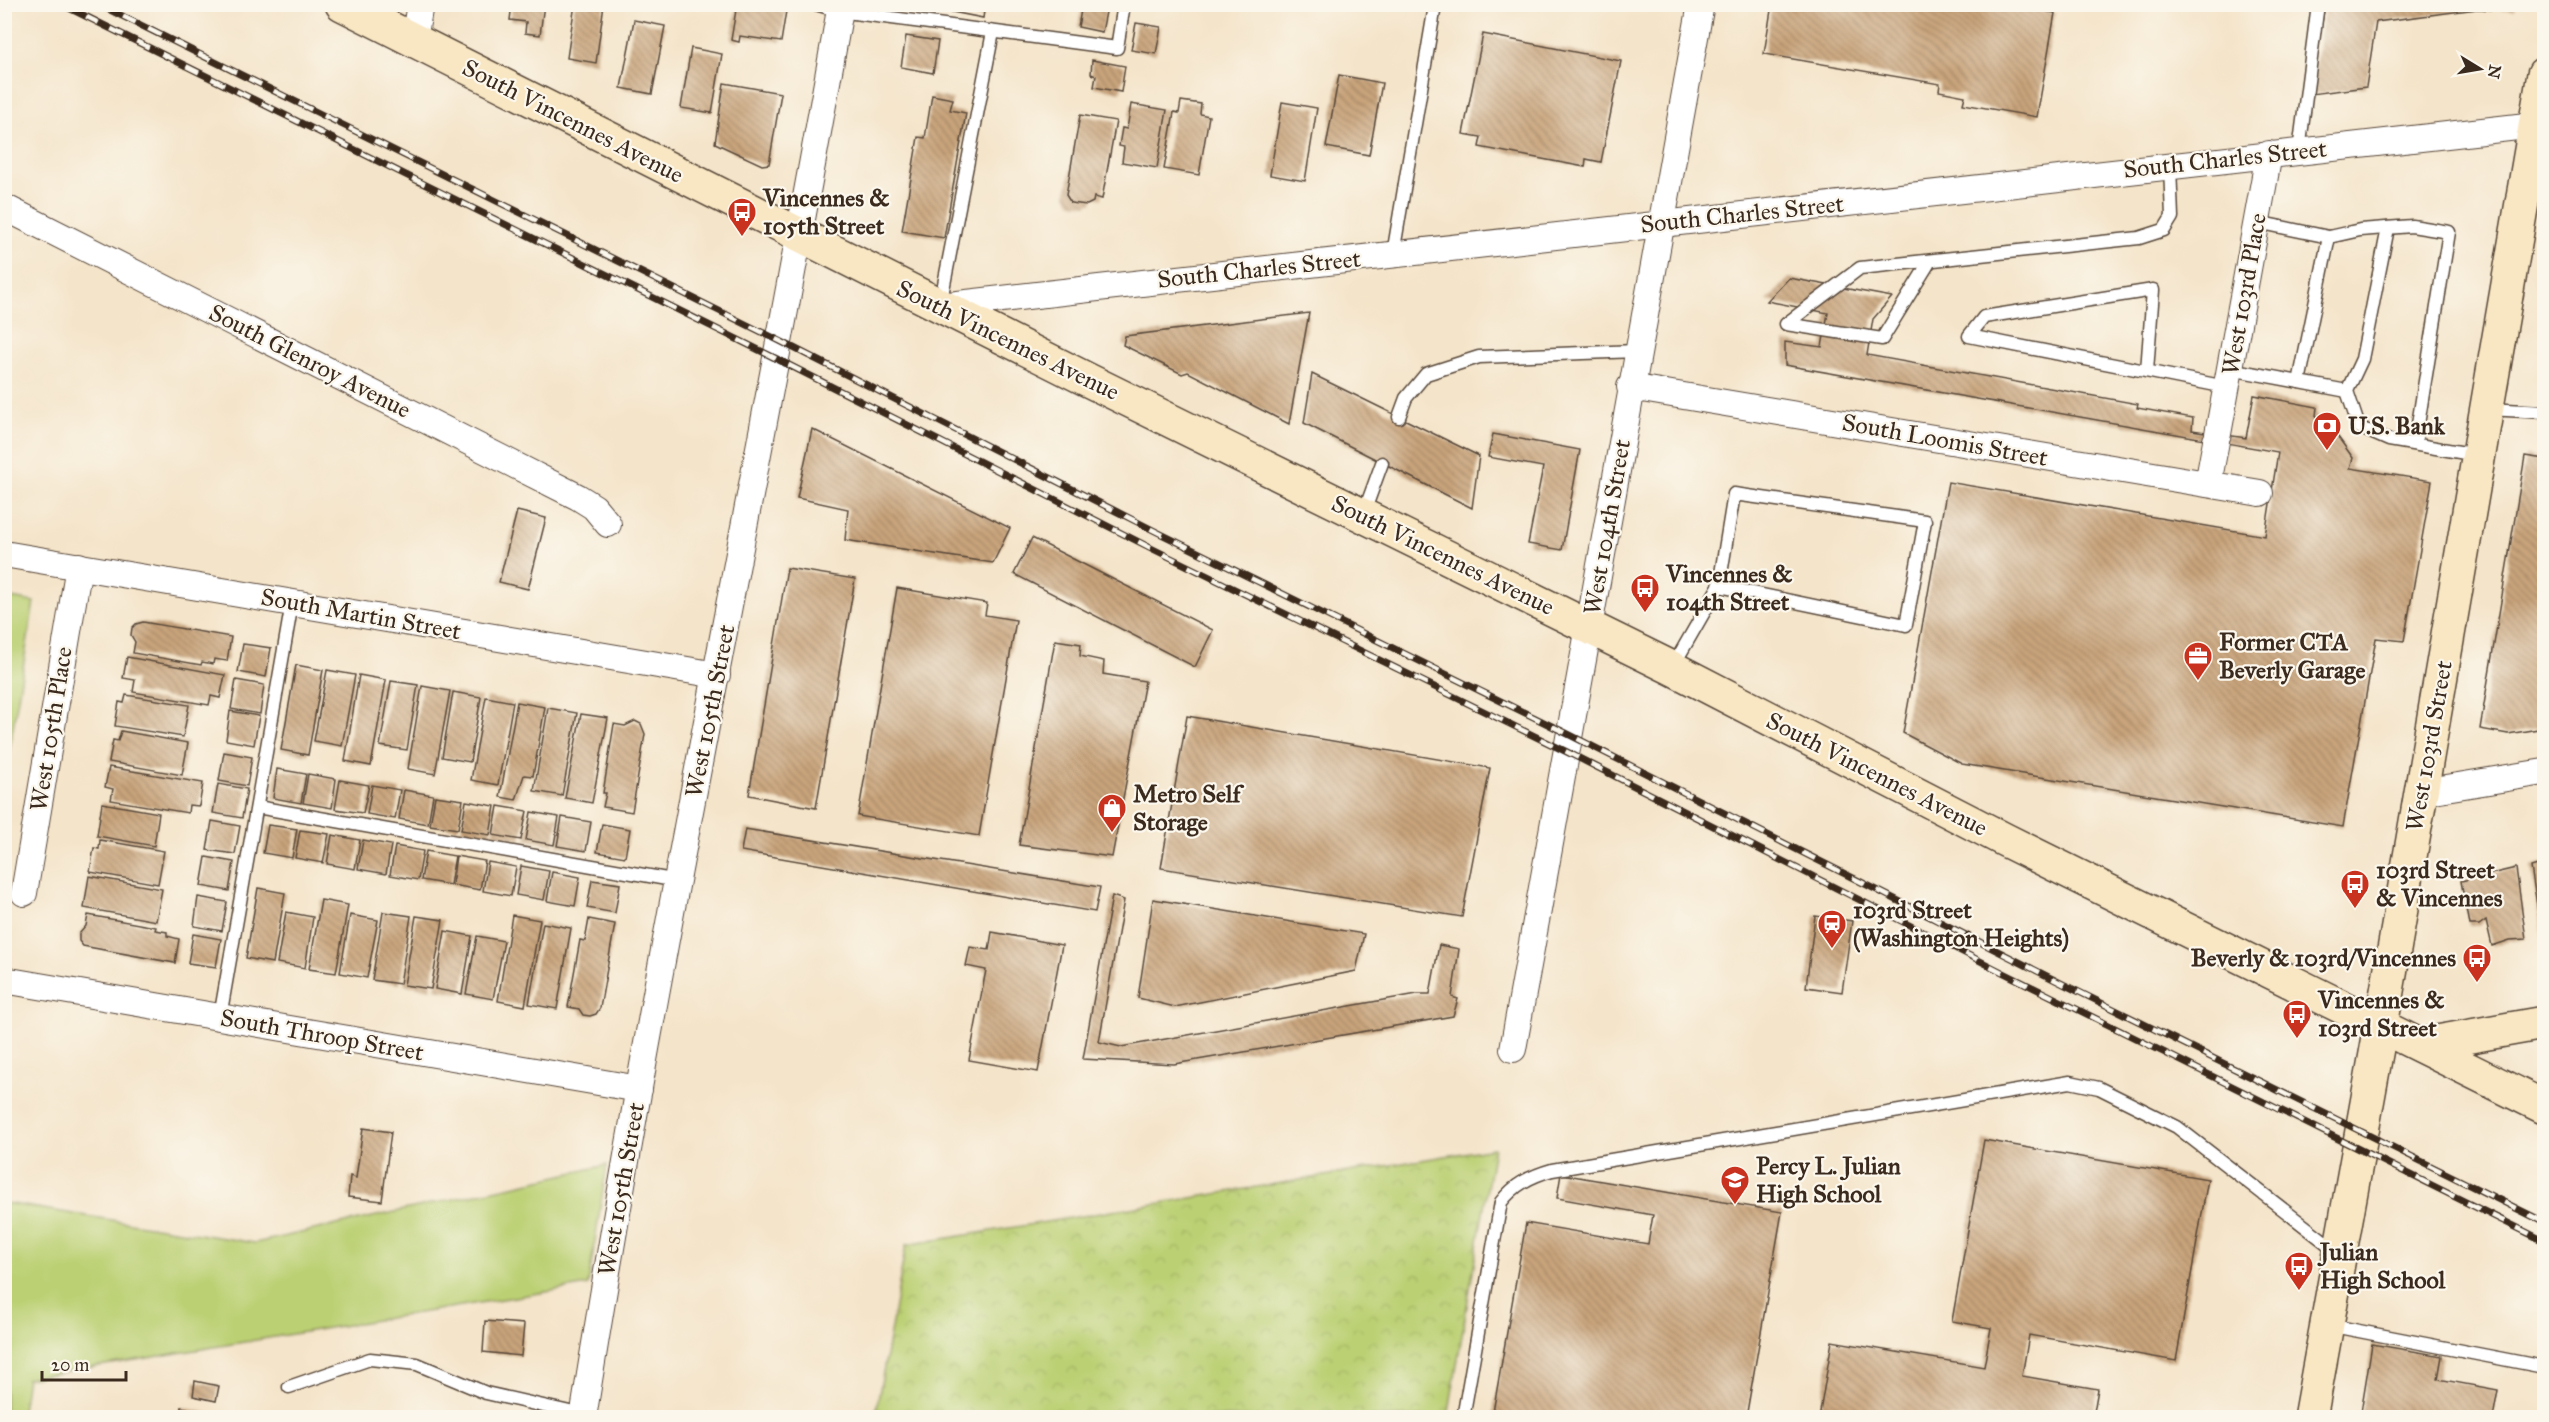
<svg xmlns="http://www.w3.org/2000/svg" width="2549" height="1422" font-family="'IM FELL Great Primer',serif">
  <style>
    .grass { fill: #bbd073; stroke: #7b7d48; stroke-width: 1.5 }
    .park { fill: url(#park-crowns); stroke: #7b7d48; stroke-width: 1.5 }
    .building { fill: url(#building-back-hatch) }
    .lines { fill: none; stroke-linecap: round; stroke-linejoin: round }
    .lane-casing { stroke: #574638; stroke-width: 15 }
    .street-casing { stroke: #574638; stroke-width: 28 }
    .secondary-casing { stroke: #574638; stroke-width: 36 }
    .lane { stroke: #fff; stroke-width: 12 }
    .street { stroke: #fff; stroke-width: 26 }
    .secondary { stroke: #f9e7c3; stroke-width: 33 }
    .rail-casing { stroke: #3b2a1e; stroke-width: 7 }
    .rail { stroke: #fbf7ec; stroke-width: 4.5; stroke-dasharray: 14; stroke-linecap: butt }
    .labels { text-anchor: middle; dominant-baseline: central; stroke-width: 4.5; stroke-linejoin: round; paint-order: stroke }
    .street-label { font-size: 24px; fill: #3b2a1e; stroke: #fbf7ec }
    .poi-label { font-size: 24px; font-weight: bold; fill: #3b2a1e; stroke: #fbf7ec; text-anchor: start }
  </style>
  <defs>
    <pattern id="park-crowns" width="20" height="18" patternUnits="userSpaceOnUse" patternTransform="scale(1.5)"><rect width="20" height="18" fill="#bbd073"/><path d="M2 6a3 3 0 1 1 6 0M12 15a3 3 0 1 1 6 0" fill="none" stroke="#a2b363"/></pattern>
    <pattern id="building-back-hatch" width="6" height="6" patternUnits="userSpaceOnUse" patternTransform="scale(1.5)"><rect width="6" height="6" fill="#c9a47c"/><path d="M-1 5l2 2M0 0l6 6M5-1l2 2" fill="none" stroke="#a48665"/></pattern>
  </defs>
  <rect width="100%" height="100%" fill="#fbf7ec"/>
  <filter id="ink" filterUnits="userSpaceOnUse"><feTurbulence type="fractalNoise" baseFrequency=".0167" numOctaves="2"/><feDisplacementMap in="SourceGraphic" scale="12" xChannelSelector="R" yChannelSelector="G"/><feConvolveMatrix kernelMatrix="1 2 1 2 8 2 1 2 1" color-interpolation-filters="sRGB"/></filter>
  <filter id="wash" filterUnits="userSpaceOnUse"><feTurbulence type="fractalNoise" baseFrequency=".008" numOctaves="4" result="noise"/><feDisplacementMap in="SourceGraphic" scale="24" xChannelSelector="R" yChannelSelector="G"/><feGaussianBlur stdDeviation="1.35" result="paint"/><feColorMatrix in="noise" values="0 0 0 0 0 0 0 0 0 0 0 0 0 0 0 0 0 1.4 0 .05"/><feComposite in="paint" operator="in"/></filter>
  <g filter="url(#wash)">
    <rect width="100%" height="100%" fill="#f4e4c9"/>
    <g class="grass">
      <polygon points="5,597 34,602 5,776 4,597"/>
      <polygon points="607,1165 588,1285 27,1378 21,1417 5,1417 5,1203 255,1243"/>
    </g>
    <polygon class="park" points="1494,1148 1448,1417 875,1417 906,1245"/>
    <g id="blocks">
      <g class="building">
        <polygon points="512,4 544,4 540,35 525,33 526,22 510,20"/>
        <polygon points="575,4 604,4 596,63 567,58"/>
        <polygon points="737,4 786,11 781,42 740,36 739,42 731,40"/>
        <polygon points="912,4 985,4 983,18"/>
        <polygon points="1082,4 1107,7 1102,32 1078,27"/>
        <polygon points="1772,4 2035,4 2034,9 2055,13 2037,117 1963,104 1965,96 1939,91 1940,84 1764,54"/>
        <polygon points="2325,4 2516,4 2515,11 2477,9 2376,22 2366,87 2311,94"/>
        <polygon points="634,20 665,26 652,94 621,88"/>
        <polygon points="1136,23 1161,27 1156,54 1131,50"/>
        <polygon points="1483,34 1621,61 1601,162 1586,159 1585,167 1479,147 1481,137 1463,134"/>
        <polygon points="906,36 938,41 933,73 901,67"/>
        <polygon points="691,48 722,54 712,113 681,108"/>
        <polygon points="1092,60 1125,66 1121,92 1094,87 1096,76 1091,74"/>
        <polygon points="1339,75 1382,83 1369,155 1326,147"/>
        <polygon points="724,83 781,93 769,164 762,165 715,143"/>
        <polygon points="932,95 953,99 950,110 966,113 944,238 902,231 918,137 925,138"/>
        <polygon points="1181,101 1201,104 1200,114 1209,116 1199,175 1164,169 1174,112 1179,113"/>
        <polygon points="1282,102 1317,108 1305,181 1270,175"/>
        <polygon points="1131,104 1167,110 1157,168 1122,162 1124,147 1119,146 1122,128 1127,129"/>
        <polygon points="1080,115 1116,121 1102,199 1094,197 1093,202 1087,205 1071,203 1066,195"/>
        <polygon points="1789,278 1892,297 1873,319 1867,355 2138,404 2137,408 2193,418 2192,430 2246,438 2254,395 2317,407 2316,416 2325,419 2353,458 2350,468 2432,481 2404,641 2376,638 2343,827 1962,764 1903,733 1948,482 2265,536 2278,452 1785,365 1785,342 1822,347 1828,313 1767,301"/>
        <polygon points="1309,313 1289,424 1188,372 1182,374 1123,345 1125,336"/>
        <polygon points="1312,374 1479,456 1472,508 1304,423"/>
        <polygon points="812,429 1010,528 993,563 845,540 848,509 797,498"/>
        <polygon points="1493,434 1580,450 1562,550 1528,544 1543,467 1488,457"/>
        <polygon points="2525,456 2544,459 2544,728 2508,734 2480,729"/>
        <polygon points="517,511 546,518 528,589 499,582"/>
        <polygon points="1032,538 1213,630 1195,667 1014,574"/>
        <polygon points="787,568 855,579 816,808 749,795"/>
        <polygon points="897,588 987,603 985,615 1016,620 979,836 858,816"/>
        <polygon points="143,622 231,637 227,661 214,659 213,664 202,662 201,665 133,653 135,642 131,635 132,628 136,624"/>
        <polygon points="1055,640 1081,644 1080,656 1104,661 1103,674 1145,681 1112,857 1019,845"/>
        <polygon points="243,644 271,648 266,677 238,672"/>
        <polygon points="127,657 225,675 220,698 211,696 209,705 133,692 135,680 123,678"/>
        <polygon points="296,665 323,670 308,755 281,750"/>
        <polygon points="327,670 355,675 342,746 314,741"/>
        <polygon points="359,675 386,680 371,766 345,761"/>
        <polygon points="236,680 264,685 260,714 231,709"/>
        <polygon points="391,681 418,685 407,750 380,746"/>
        <polygon points="422,686 450,691 435,774 408,769"/>
        <polygon points="453,692 481,697 470,762 442,757"/>
        <polygon points="126,695 189,705 183,737 115,726 119,702 124,703"/>
        <polygon points="486,697 513,702 498,785 471,780"/>
        <polygon points="517,702 545,707 533,776 524,775 516,800 500,797"/>
        <polygon points="548,708 577,713 562,796 534,791"/>
        <polygon points="230,711 259,716 254,745 226,740"/>
        <polygon points="581,714 608,718 592,803 565,798"/>
        <polygon points="1187,716 1490,768 1462,917 1161,868"/>
        <polygon points="635,721 641,724 645,734 632,812 603,807 606,793 603,793 614,724 625,726"/>
        <polygon points="121,731 188,743 182,775 109,762 113,740 118,741"/>
        <polygon points="224,752 252,757 247,786 219,781"/>
        <polygon points="109,767 203,783 199,806 189,805 188,813 111,800 113,789 105,787"/>
        <polygon points="277,769 306,774 301,803 273,798"/>
        <polygon points="308,774 336,779 332,808 303,803"/>
        <polygon points="340,780 369,785 363,813 335,809"/>
        <polygon points="218,784 247,789 242,818 213,813"/>
        <polygon points="372,785 400,790 395,819 367,814"/>
        <polygon points="404,790 433,795 428,824 399,819"/>
        <polygon points="435,796 463,800 458,829 430,825"/>
        <polygon points="466,801 495,806 490,835 461,830"/>
        <polygon points="102,803 159,813 154,846 97,836"/>
        <polygon points="498,806 527,811 521,840 493,835"/>
        <polygon points="531,812 559,817 554,845 526,840"/>
        <polygon points="562,817 591,822 586,851 557,846"/>
        <polygon points="212,821 240,826 235,854 207,850"/>
        <polygon points="602,824 630,829 625,857 597,852"/>
        <polygon points="268,825 297,829 292,858 263,853"/>
        <polygon points="745,829 1100,887 1095,912 741,851"/>
        <polygon points="300,830 329,834 323,863 295,858"/>
        <polygon points="332,835 360,840 355,869 327,864"/>
        <polygon points="100,840 164,851 158,884 90,872 94,848 99,849"/>
        <polygon points="363,840 391,845 386,874 358,869"/>
        <polygon points="395,846 423,851 418,880 390,875"/>
        <polygon points="426,851 455,856 450,885 421,880"/>
        <polygon points="456,856 485,861 480,890 452,885"/>
        <polygon points="206,857 234,862 229,891 201,886"/>
        <polygon points="488,862 516,867 511,896 483,891"/>
        <polygon points="2544,863 2544,936 2542,937 2531,867"/>
        <polygon points="521,866 549,871 544,900 516,895"/>
        <polygon points="2516,868 2526,939 2510,940 2492,946 2486,920 2479,925 2469,925 2461,881"/>
        <polygon points="552,872 580,877 575,906 547,901"/>
        <polygon points="89,876 162,889 156,921 84,908"/>
        <polygon points="592,880 620,884 615,913 587,908"/>
        <polygon points="258,888 285,893 273,963 246,958"/>
        <polygon points="1112,896 1124,900 1099,1042 1121,1047 1417,994 1430,994 1439,945 1459,949 1452,997 1458,999 1453,1016 1174,1064 1083,1059"/>
        <polygon points="198,897 227,902 222,931 194,926"/>
        <polygon points="1153,899 1364,934 1356,971 1175,1007 1138,998"/>
        <polygon points="321,900 348,905 336,973 309,969"/>
        <polygon points="286,912 313,917 305,968 277,963"/>
        <polygon points="383,912 411,916 400,984 372,980"/>
        <polygon points="88,915 156,927 155,930 167,932 167,936 179,939 175,963 83,946 79,941 79,934 86,926"/>
        <polygon points="350,915 378,920 367,978 340,973"/>
        <polygon points="512,915 540,920 525,1006 498,1001"/>
        <polygon points="416,916 443,920 431,989 404,985"/>
        <polygon points="1815,916 1852,921 1842,992 1806,987"/>
        <polygon points="589,919 615,924 600,1008 596,1014 590,1016 583,1015 579,1009 568,1007 580,940 585,941"/>
        <polygon points="543,923 571,928 557,1009 529,1004"/>
        <polygon points="445,931 472,936 462,994 435,989"/>
        <polygon points="992,932 1062,945 1038,1072 969,1060 986,970 966,966 970,947 989,950"/>
        <polygon points="193,934 221,939 216,967 188,963"/>
        <polygon points="477,936 504,941 493,999 466,994"/>
        <polygon points="363,1128 391,1132 382,1201 348,1197 350,1176 356,1178"/>
        <polygon points="1984,1140 2208,1179 2176,1361 2029,1335 2022,1376 2098,1389 2093,1418 1819,1418 1832,1341 1984,1367 1991,1328 1952,1321"/>
        <polygon points="1561,1174 1782,1212 1746,1418 1492,1418 1526,1223 1648,1244 1653,1215 1557,1198"/>
        <polygon points="485,1321 524,1324 521,1356 483,1352"/>
        <polygon points="2372,1344 2442,1356 2438,1379 2498,1390 2493,1418 2360,1418"/>
        <polygon points="195,1381 219,1386 216,1401 193,1396"/>
        <polygon points="181,1407 217,1415 216,1418 179,1418"/>
      </g>
    </g>
  </g>
  <g filter="url(#ink)">
    <use href="#blocks" fill-opacity="0" stroke="#574638" stroke-width="1.5"/>
    <g class="lines">
      <g class="lane-casing">
        <g id="lane">
          <polyline points="816,4 839,11 1117,48 1124,4"/>
          <polyline points="2299,151 2318,4"/>
          <polyline points="2257,222 2329,237 2360,230 2412,226 2449,232 2415,443"/>
          <polyline points="2388,228 2362,359 2347,391 2359,427 2389,440 2477,455"/>
          <polyline points="1393,254 1435,6"/>
          <polyline points="1930,261 1882,339 1786,324 1860,268 2139,238 2164,230 2172,217 2170,166"/>
          <polyline points="940,305 993,32"/>
          <polyline points="2230,369 2347,391"/>
          <polyline points="2147,371 2153,290 1984,317 1969,336 2226,387"/>
          <polyline points="2299,382 2329,237"/>
          <polyline points="2488,409 2544,412"/>
          <polyline points="1399,417 1406,398 1426,374 1479,357 1637,351"/>
          <polyline points="1363,515 1382,463"/>
          <polyline points="1672,668 1719,586 1734,494 1925,521 1906,625 1719,586"/>
          <polyline points="257,807 678,881"/>
          <polyline points="220,1017 292,603"/>
          <polyline points="2328,1325 2544,1367"/>
          <polyline points="289,1387 370,1359 417,1364 486,1393 583,1415"/>
          <path d="M1463 1418 1501 1202C1515 1184 1531 1176 1552 1170L2070 1082 2099 1088 2177 1127 2338 1252"/>
        </g>
      </g>
      <g class="street-casing">
        <g id="street">
          <polyline points="414,40 420,4"/>
          <polyline points="4,207 578,497 594,507 608,524"/>
          <polyline points="940,306 2544,124"/>
          <polyline points="1630,387 2260,493"/>
          <polyline points="2218,434 2269,154"/>
          <polyline points="2208,484 2216,441"/>
          <polyline points="4,554 717,675"/>
          <polyline points="2421,792 2544,772"/>
          <polyline points="24,893 79,566"/>
          <polyline points="4,980 639,1089"/>
          <polyline points="1513,1049 1701,4"/>
          <path d="M583 1418C658 945 758 476 841 4"/>
        </g>
      </g>
      <g class="secondary-casing">
        <g id="secondary">
          <polyline points="342,4 1090,381 1672,668 2005,840 2544,1107"/>
          <polyline points="2420,1045 2544,1023"/>
          <polyline points="2310,1418 2381,1026 2544,74"/>
        </g>
      </g>
      <use href="#lane" class="lane"/>
      <use href="#street" class="street"/>
      <use href="#secondary" class="secondary"/>
      <g class="rail-casing">
        <g id="rail">
          <polyline points="61,4 777,359 1153,549 1567,752 2004,973 2544,1241"/>
          <polyline points="98,4 780,341 1153,530 1570,735 2055,980 2544,1222"/>
        </g>
      </g>
      <use href="#rail" class="rail"/>
    </g>
  </g>
  <defs>
    <g id="bus-pin" transform="scale(1.5)"><path d="M0 17L-7.5 6A9.5 9.5 0 1 1 7.5 6Z" fill="#c8321e" stroke="#fbf7ec"/><path d="M-5-6H5V4H4V6H2V4H-2V6H-4V4H-5ZM-3.5-4V0h7V-4ZM-3.5 1.2v1.5H-2V1.2ZM2 1.2v1.5H3.5V1.2Z" fill="#fff"/></g>
    <g id="bank-pin" transform="scale(1.5)"><path d="M0 17L-7.5 6A9.5 9.5 0 1 1 7.5 6Z" fill="#c8321e" stroke="#fbf7ec"/><path d="M-6-4H6V4H-6ZM0-2.3a2.3 2.3 0 1 0 0 4.6a2.3 2.3 0 1 0 0-4.6Z" fill="#fff"/></g>
    <g id="office-pin" transform="scale(1.5)"><path d="M0 17L-7.5 6A9.5 9.5 0 1 1 7.5 6Z" fill="#c8321e" stroke="#fbf7ec"/><path d="M-6-3h4V-5.5h4V-3h4V5H-6ZM-1-4.5V-3h2v-1.5ZM-6 0V1H6V0Z" fill="#fff"/></g>
    <g id="shop-pin" transform="scale(1.5)"><path d="M0 17L-7.5 6A9.5 9.5 0 1 1 7.5 6Z" fill="#c8321e" stroke="#fbf7ec"/><path d="M-5-2.5h2.3a2.7 3.5 0 0 1 5.4 0H5L5.5 6h-11ZM-1.5-2.5h3a1.5 2.3 0 0 0-3 0Z" fill="#fff"/></g>
    <g id="station-pin" transform="scale(1.5)"><path d="M0 17L-7.5 6A9.5 9.5 0 1 1 7.5 6Z" fill="#c8321e" stroke="#fbf7ec"/><path d="M-3-6H3Q5-6 5-4V2Q5 4 3 4L4.5 6H3L1.5 4h-3L-3 6H-4.5L-3 4Q-5 4-5 2V-4Q-5-6-3-6ZM-3.5-4v3h7v-3ZM-3.5 1v1.5H-2V1ZM2 1v1.5H3.5V1Z" fill="#fff"/></g>
    <g id="school-pin" transform="scale(1.5)"><path d="M0 17L-7.5 6A9.5 9.5 0 1 1 7.5 6Z" fill="#c8321e" stroke="#fbf7ec"/><path d="M0-5L7-2L0 1L-7-2ZM-4 1L0 2.5L4 1V4Q0 6-4 4Z" fill="#fff"/></g>
  </defs>
  <g fill-rule="evenodd">
    <use href="#bus-pin" x="742" y="212"/>
    <use href="#bank-pin" x="2327" y="426"/>
    <use href="#bus-pin" x="1645" y="588"/>
    <use href="#office-pin" x="2198" y="656"/>
    <use href="#shop-pin" x="1112" y="808"/>
    <use href="#bus-pin" x="2355" y="884"/>
    <use href="#station-pin" x="1832" y="924"/>
    <use href="#bus-pin" x="2477" y="958"/>
    <use href="#bus-pin" x="2297" y="1014"/>
    <use href="#school-pin" x="1735" y="1180"/>
    <use href="#bus-pin" x="2299" y="1266"/>
  </g>
  <g class="labels">
    <g class="street-label">
      <text transform="translate(573 121) rotate(27)">South Vincennes Avenue</text>
      <text transform="translate(2225 159) rotate(-6)">South Charles Street</text>
      <text transform="translate(1742 214) rotate(-6)">South Charles Street</text>
      <text transform="translate(1259 269) rotate(-6)">South Charles Street</text>
      <text transform="translate(2244 294) rotate(-80)">West 103rd Place</text>
      <text transform="translate(1008 340) rotate(26)">South Vincennes Avenue</text>
      <text transform="translate(310 361) rotate(27)">South Glenroy Avenue</text>
      <text transform="translate(1945 440) rotate(10)">South Loomis Street</text>
      <text transform="translate(1607 527) rotate(-80)">West 104th Street</text>
      <text transform="translate(1443 555) rotate(26)">South Vincennes Avenue</text>
      <text transform="translate(361 614) rotate(10)">South Martin Street</text>
      <text transform="translate(710 711) rotate(-79)">West 105th Street</text>
      <text transform="translate(51 729) rotate(-81)">West 105th Place</text>
      <text transform="translate(2429 746) rotate(-80)">West 103rd Street</text>
      <text transform="translate(1877 774) rotate(27)">South Vincennes Avenue</text>
      <text transform="translate(322 1035) rotate(10)">South Throop Street</text>
      <text transform="translate(621 1189) rotate(-80)">West 105th Street</text>
    </g>
    <g class="poi-label">
      <text x="763" y="198">Vincennes &amp;<tspan x="763" dy="28">105th Street</tspan></text>
      <text x="2348" y="426">U.S. Bank</text>
      <text x="1666" y="574">Vincennes &amp;<tspan x="1666" dy="28">104th Street</tspan></text>
      <text x="2219" y="642">Former CTA<tspan x="2219" dy="28">Beverly Garage</tspan></text>
      <text x="1133" y="794">Metro Self<tspan x="1133" dy="28">Storage</tspan></text>
      <text x="2376" y="870">103rd Street<tspan x="2376" dy="28">&amp; Vincennes</tspan></text>
      <text x="1853" y="910">103rd Street<tspan x="1853" dy="28">(Washington Heights)</tspan></text>
      <text x="2456" y="958" text-anchor="end">Beverly &amp; 103rd/Vincennes</text>
      <text x="2318" y="1000">Vincennes &amp;<tspan x="2318" dy="28">103rd Street</tspan></text>
      <text x="1756" y="1166">Percy L. Julian<tspan x="1756" dy="28">High School</tspan></text>
      <text x="2320" y="1252">Julian<tspan x="2320" dy="28">High School</tspan></text>
    </g>
  </g>
  <rect width="2549" height="1422" fill="none" stroke="#fbf7ec" stroke-width="24"/>
  <g transform="translate(2480 69) rotate(101)" stroke="#fbf7ec" stroke-width="4.5" paint-order="stroke">
  <path d="M0-4.5L10 22L0 15L-10 22Z" fill="#3b2a1e"/>
  <text y="-9" font-size="16" font-weight="bold" text-anchor="middle" fill="#3b2a1e">N</text>
  </g>
  <path d="M42 1371v9h84v-9" fill="none" stroke="#3b2a1e" stroke-width="3"/>
  <text x="51" y="1371" font-size="18" fill="#3b2a1e" stroke="#fbf7ec" stroke-width="4.5" paint-order="stroke">20 m</text>
</svg>
